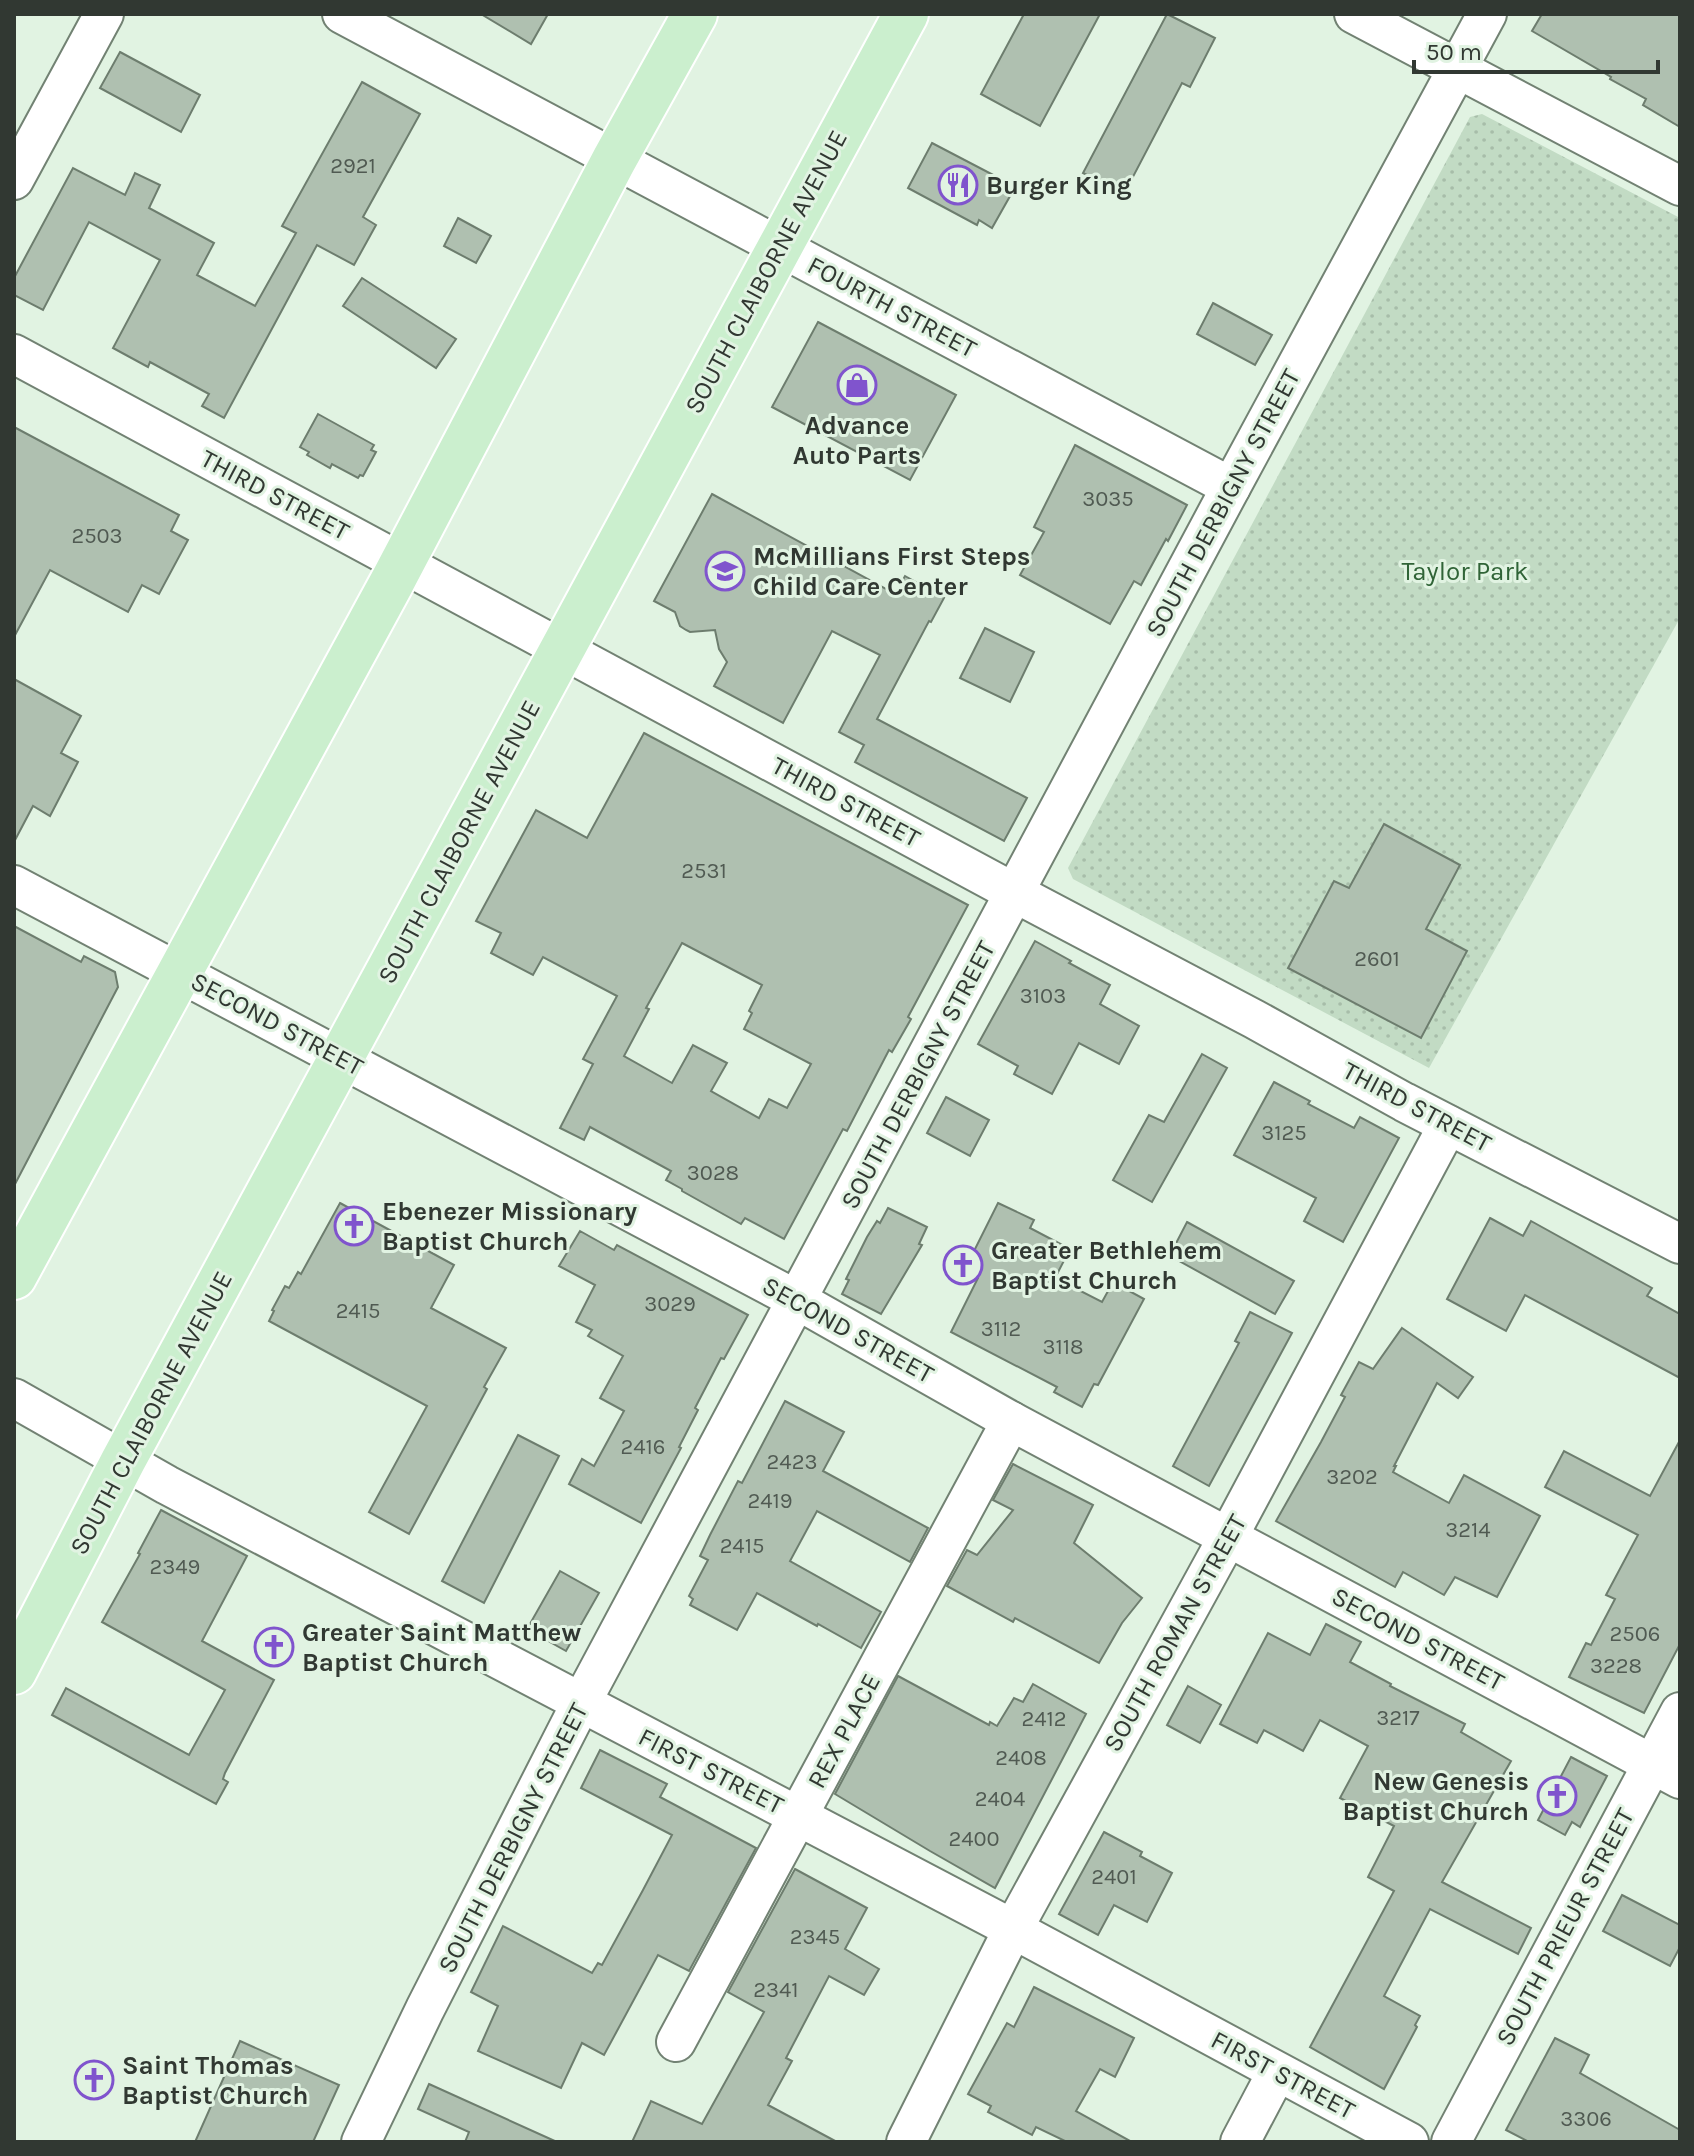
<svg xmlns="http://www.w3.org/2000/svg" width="1694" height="2156" font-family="Karla,sans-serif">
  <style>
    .green { fill: url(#green-dots) }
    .building { fill: #afc0b0; stroke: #6d7d6e; stroke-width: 2; fill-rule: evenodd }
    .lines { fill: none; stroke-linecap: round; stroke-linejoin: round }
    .minor-casing { stroke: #728273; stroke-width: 42 }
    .major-casing { stroke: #fff; stroke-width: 48 }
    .minor { stroke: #fff; stroke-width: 38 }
    .major { stroke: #cbefce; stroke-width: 44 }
    .labels { text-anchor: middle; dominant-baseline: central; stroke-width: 6; stroke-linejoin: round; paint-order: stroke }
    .number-label { font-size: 22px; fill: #505a52 }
    .poi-label { font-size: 26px; font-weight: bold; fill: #313832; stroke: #e1f3e2; text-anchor: start }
    .street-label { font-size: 26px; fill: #313832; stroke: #e1f3e2 }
    .park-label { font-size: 26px; fill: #306437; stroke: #e1f3e2 }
  </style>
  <defs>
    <pattern id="green-dots" width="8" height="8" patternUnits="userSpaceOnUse" patternTransform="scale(2)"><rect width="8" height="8" fill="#c2dbc4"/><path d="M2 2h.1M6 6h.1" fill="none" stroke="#a7bda9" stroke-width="1.8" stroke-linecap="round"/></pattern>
  </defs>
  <rect width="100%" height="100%" fill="#e1f3e2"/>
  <polygon class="green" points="1482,114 1680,218 1680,618 1429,1068 1073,879 1068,868 1470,117"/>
  <g class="building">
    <polygon points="481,14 548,14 531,44"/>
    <polygon points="1024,14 1100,14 1040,126 981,94"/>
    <polygon points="1167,14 1215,38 1190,87 1182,83 1124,194 1083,173"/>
    <polygon points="1542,14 1680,14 1680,127 1643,105 1646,99 1610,79 1611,77 1532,31"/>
    <polygon points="120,52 200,95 181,132 100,88"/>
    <polygon points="362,82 420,114 363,217 376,225 354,265 317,245 224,418 202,406 209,394 150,362 148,367 113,348 160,260 89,222 43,310 14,295 14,278 73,168 125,195 135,173 160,185 149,208 214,243 197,275 255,306 296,233 282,226"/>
    <polygon points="932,143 1001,179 1000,181 1014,189 992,228 979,220 977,225 908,188"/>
    <polygon points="458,218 491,236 476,263 444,246"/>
    <polygon points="362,278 456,339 436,368 343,306"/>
    <polygon points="1213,303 1272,335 1255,365 1197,334"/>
    <polygon points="818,322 956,395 910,480 772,407"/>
    <polygon points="318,414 374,445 371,450 376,452 363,476 360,475 358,478 332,464 330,468 307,455 309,452 300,447"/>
    <polygon points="14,427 179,515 171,531 188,540 159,594 142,585 128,612 50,570 14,637"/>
    <polygon points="1075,445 1187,505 1168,541 1166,539 1141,585 1134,581 1110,624 1020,575 1044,532 1034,527"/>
    <polygon points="712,494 895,594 905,576 944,598 931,622 929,621 877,719 1027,798 1004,841 855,762 864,745 839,732 880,655 832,631 783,723 714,686 727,662 719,649 715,630 690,632 686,630 680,626 675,612 654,601"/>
    <polygon points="985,628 1034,652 1010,702 960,678"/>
    <polygon points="14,679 81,716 61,753 78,762 50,816 33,806 14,842"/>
    <path d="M644 733 968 905 908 1017 911 1019 892 1052 889 1050 847 1131 843 1129 784 1239 745 1218 741 1224 682 1191V1189L666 1180 671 1171 590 1127 584 1140 560 1128 593 1064 583 1059 617 996 543 957 533 975 491 953 501 933 476 921 536 810 587 838ZM682 943 762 985 749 1011 752 1013 744 1029 811 1064 787 1108 769 1099 759 1118 711 1091 727 1063 693 1045 672 1083 624 1056 649 1009 646 1008Z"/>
    <polygon points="1384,824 1460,865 1426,929 1467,951 1421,1038 1288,968 1334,881 1349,888"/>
    <polygon points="14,926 81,962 84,956 115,972 118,987 14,1186"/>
    <polygon points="1035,941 1071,961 1069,963 1110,985 1100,1004 1139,1026 1119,1064 1079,1043 1052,1094 1014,1074 1018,1066 978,1044"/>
    <polygon points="1202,1054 1227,1068 1152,1202 1113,1180 1149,1115 1164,1122"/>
    <polygon points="1274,1082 1310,1101 1308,1104 1354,1128 1360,1117 1399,1138 1343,1242 1304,1221 1316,1198 1234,1155"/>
    <polygon points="946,1097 989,1120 970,1156 927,1133"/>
    <polygon points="340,1203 454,1265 431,1308 506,1348 484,1387 487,1389 409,1534 369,1512 427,1406 269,1321 274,1311 272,1310 285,1286 289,1288 298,1272 301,1274"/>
    <polygon points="998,1203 1034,1220 1030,1228 1070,1249 1055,1278 1102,1302 1113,1282 1144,1299 1098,1385 1094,1384 1082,1407 1054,1392 1057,1387 951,1332 978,1278 964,1271"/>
    <polygon points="888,1208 927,1227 919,1244 922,1245 881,1314 842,1294 849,1280 846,1279 867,1237 877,1221 880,1223"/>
    <polygon points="1490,1218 1523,1236 1531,1221 1652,1288 1647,1296 1680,1314 1680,1378 1525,1295 1506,1331 1447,1299"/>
    <polygon points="1187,1222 1294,1281 1275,1314 1172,1257 1174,1255 1171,1253"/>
    <polygon points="580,1231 614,1250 617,1245 748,1315 724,1359 721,1358 695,1408 698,1410 679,1447 681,1448 641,1523 569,1484 582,1459 594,1466 624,1411 600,1398 623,1356 588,1336 592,1330 576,1322 595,1285 559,1266"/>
    <polygon points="1250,1312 1292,1333 1209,1486 1173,1466 1239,1343 1235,1341"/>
    <polygon points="1402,1328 1473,1377 1458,1398 1437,1383 1394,1466 1396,1466 1393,1472 1449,1503 1464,1475 1540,1516 1497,1597 1455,1577 1444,1595 1403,1572 1395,1587 1276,1521 1321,1442 1345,1397 1341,1395 1359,1362 1373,1369"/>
    <polygon points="785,1401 844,1432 823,1471 928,1528 910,1562 817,1511 790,1561 881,1612 861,1648 818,1624 817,1626 757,1593 737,1630 690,1605 693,1599 689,1596 708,1560 700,1556 710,1535 738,1481 742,1483"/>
    <polygon points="518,1435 559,1456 484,1603 442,1581"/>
    <polygon points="1680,1440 1680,1644 1644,1713 1569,1677 1586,1643 1591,1645 1615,1599 1606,1595 1638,1535 1545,1487 1564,1451 1650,1496"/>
    <polygon points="1013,1464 1093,1505 1074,1543 1142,1598 1122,1623 1099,1663 1015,1618 1013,1622 947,1586 967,1550 977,1555 1013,1510 993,1500"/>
    <polygon points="161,1510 247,1556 202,1641 274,1680 225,1773 223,1779 228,1782 216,1804 52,1715 66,1688 189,1755 225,1690 102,1622 140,1554 138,1553"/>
    <polygon points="560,1571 599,1593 566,1651 527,1629"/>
    <polygon points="1326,1624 1361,1642 1350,1662 1391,1684 1390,1686 1465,1724 1461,1732 1511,1761 1442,1882 1531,1928 1518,1954 1430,1909 1384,1996 1420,2016 1415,2025 1417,2027 1384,2089 1310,2047 1394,1891 1368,1877 1394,1826 1340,1798 1368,1746 1320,1720 1303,1751 1264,1730 1257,1743 1220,1724 1268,1633 1310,1655"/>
    <polygon points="898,1676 989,1725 990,1722 997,1726 1014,1698 1023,1702 1033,1684 1086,1714 995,1888 930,1851 835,1794"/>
    <polygon points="1188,1686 1221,1705 1200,1743 1167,1725"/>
    <polygon points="600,1750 667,1784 660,1797 756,1848 689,1971 658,1955 604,2055 582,2043 561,2088 478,2051 498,2006 471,1992 503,1926 592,1973 598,1963 602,1965 643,1890 672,1835 581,1788"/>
    <polygon points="1571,1757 1607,1776 1580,1827 1572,1822 1565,1835 1538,1820"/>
    <polygon points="1104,1832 1142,1852 1140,1856 1172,1873 1147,1922 1114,1905 1098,1935 1059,1914"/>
    <polygon points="795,1869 867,1908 845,1949 879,1969 864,1995 829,1976 786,2058 792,2061 768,2105 837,2142 632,2142 651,2101 702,2124 764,2012 728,1992"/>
    <polygon points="1622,1895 1680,1925 1680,1947 1670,1966 1603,1931"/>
    <polygon points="1034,1987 1134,2038 1115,2077 1100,2069 1076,2111 1132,2142 1067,2142 1036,2127 1032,2135 988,2112 991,2106 968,2094 1007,2023 1014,2027"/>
    <polygon points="1555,2038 1589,2055 1580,2073 1680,2130 1680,2142 1529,2142 1506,2130"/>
    <polygon points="240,2041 339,2085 313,2142 195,2142"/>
    <polygon points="429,2084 557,2142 465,2142 469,2132 418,2109"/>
  </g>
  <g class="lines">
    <g class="minor-casing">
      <g id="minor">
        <polyline points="342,14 1231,487"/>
        <polyline points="1354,14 1680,186"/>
        <polyline points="14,180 104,14"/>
        <polyline points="14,354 1015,893 1254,1019 1404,1102 1680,1244"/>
        <polyline points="14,885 797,1300 1011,1421 1680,1779"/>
        <polyline points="14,1398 167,1485 1013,1929 1409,2142"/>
        <polyline points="676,2042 1011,1421"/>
        <polyline points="361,2142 425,2009 581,1703 1231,487 1487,14"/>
        <polyline points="906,2142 1013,1929 1228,1537 1448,1125"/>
        <polyline points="1240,2142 1277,2072"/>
        <polyline points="1451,2142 1680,1712"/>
      </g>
    </g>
    <g class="major-casing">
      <g id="major">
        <polyline points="14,1277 391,584 614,160 695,14"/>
        <polyline points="14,1672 123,1461 906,14"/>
      </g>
    </g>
    <use href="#minor" class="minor"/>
    <use href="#major" class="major"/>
  </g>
  <defs>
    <g id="restaurant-ring" transform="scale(2)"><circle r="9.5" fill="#e1f3e2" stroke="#8054cd" stroke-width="1.5"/><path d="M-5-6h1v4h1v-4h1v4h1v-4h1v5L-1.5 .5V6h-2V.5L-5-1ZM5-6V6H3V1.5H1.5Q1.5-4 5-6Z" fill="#8054cd"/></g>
    <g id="shop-ring" transform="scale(2)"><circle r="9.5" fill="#e1f3e2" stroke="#8054cd" stroke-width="1.5"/><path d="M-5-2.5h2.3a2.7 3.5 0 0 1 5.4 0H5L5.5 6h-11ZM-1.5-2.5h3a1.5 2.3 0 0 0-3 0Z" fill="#8054cd"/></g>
    <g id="school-ring" transform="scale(2)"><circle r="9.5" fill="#e1f3e2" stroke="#8054cd" stroke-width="1.5"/><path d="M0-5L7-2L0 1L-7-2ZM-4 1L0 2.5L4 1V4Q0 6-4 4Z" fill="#8054cd"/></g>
    <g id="church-ring" transform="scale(2)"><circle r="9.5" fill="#e1f3e2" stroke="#8054cd" stroke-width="1.5"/><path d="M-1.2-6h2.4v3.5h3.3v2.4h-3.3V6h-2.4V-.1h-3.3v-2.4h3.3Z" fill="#8054cd"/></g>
  </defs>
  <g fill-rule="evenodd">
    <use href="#restaurant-ring" x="958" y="185"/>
    <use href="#shop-ring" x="857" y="385"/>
    <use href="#school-ring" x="725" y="571"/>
    <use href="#church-ring" x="354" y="1226"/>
    <use href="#church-ring" x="963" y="1265"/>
    <use href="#church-ring" x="274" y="1647"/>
    <use href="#church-ring" x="1557" y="1796"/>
    <use href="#church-ring" x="94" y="2080"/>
  </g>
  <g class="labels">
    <g class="number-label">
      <text x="353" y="166">2921</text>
      <text x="1108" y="499">3035</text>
      <text x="97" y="536">2503</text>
      <text x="704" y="871">2531</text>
      <text x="1377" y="959">2601</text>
      <text x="1043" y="996">3103</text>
      <text x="1284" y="1133">3125</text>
      <text x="713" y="1173">3028</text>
      <text x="670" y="1304">3029</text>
      <text x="358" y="1311">2415</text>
      <text x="1001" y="1329">3112</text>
      <text x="1063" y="1347">3118</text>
      <text x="643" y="1447">2416</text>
      <text x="792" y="1462">2423</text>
      <text x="1352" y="1477">3202</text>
      <text x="770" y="1501">2419</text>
      <text x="1468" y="1530">3214</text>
      <text x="742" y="1546">2415</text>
      <text x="175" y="1567">2349</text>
      <text x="1635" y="1634">2506</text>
      <text x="1616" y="1666">3228</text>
      <text x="1398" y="1718">3217</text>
      <text x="1044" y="1719">2412</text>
      <text x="1021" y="1758">2408</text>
      <text x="1000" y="1799">2404</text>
      <text x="974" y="1839">2400</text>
      <text x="1114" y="1877">2401</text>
      <text x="815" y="1937">2345</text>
      <text x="776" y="1990">2341</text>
      <text x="1586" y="2119">3306</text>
    </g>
    <g class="poi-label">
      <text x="986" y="185">Burger King</text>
      <text x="857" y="425" text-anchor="middle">Advance<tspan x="857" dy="30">Auto Parts</tspan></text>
      <text x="753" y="556">McMillians First Steps<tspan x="753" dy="30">Child Care Center</tspan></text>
      <text x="382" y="1211">Ebenezer Missionary<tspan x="382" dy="30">Baptist Church</tspan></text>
      <text x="991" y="1250">Greater Bethlehem<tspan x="991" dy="30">Baptist Church</tspan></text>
      <text x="302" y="1632">Greater Saint Matthew<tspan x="302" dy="30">Baptist Church</tspan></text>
      <text x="1529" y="1781" text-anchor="end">New Genesis<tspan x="1529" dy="30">Baptist Church</tspan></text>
      <text x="122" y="2065">Saint Thomas<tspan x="122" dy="30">Baptist Church</tspan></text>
    </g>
    <g class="street-label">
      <text transform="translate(766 272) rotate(-62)">SOUTH CLAIBORNE AVENUE</text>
      <text transform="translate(892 307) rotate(28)">FOURTH STREET</text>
      <text transform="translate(275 495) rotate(28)">THIRD STREET</text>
      <text transform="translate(1223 503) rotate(-62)">SOUTH DERBIGNY STREET</text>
      <text transform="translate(846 802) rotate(28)">THIRD STREET</text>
      <text transform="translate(459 842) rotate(-62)">SOUTH CLAIBORNE AVENUE</text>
      <text transform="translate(277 1024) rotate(28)">SECOND STREET</text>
      <text transform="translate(918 1075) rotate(-62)">SOUTH DERBIGNY STREET</text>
      <text transform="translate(1417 1107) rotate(28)">THIRD STREET</text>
      <text transform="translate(848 1330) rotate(29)">SECOND STREET</text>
      <text transform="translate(151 1413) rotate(-62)">SOUTH CLAIBORNE AVENUE</text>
      <text transform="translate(1175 1633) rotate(-61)">SOUTH ROMAN STREET</text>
      <text transform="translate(1418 1639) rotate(28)">SECOND STREET</text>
      <text transform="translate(844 1731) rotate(-62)">REX PLACE</text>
      <text transform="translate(711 1771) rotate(27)">FIRST STREET</text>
      <text transform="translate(513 1838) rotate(-63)">SOUTH DERBIGNY STREET</text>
      <text transform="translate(1565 1927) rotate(-62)">SOUTH PRIEUR STREET</text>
      <text transform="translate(1283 2075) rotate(28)">FIRST STREET</text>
    </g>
    <g class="park-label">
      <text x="1465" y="571">Taylor Park</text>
    </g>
  </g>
  <rect width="1694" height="2156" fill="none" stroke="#313832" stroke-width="32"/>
  <path d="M1414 60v12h244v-12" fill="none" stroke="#313832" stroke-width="4"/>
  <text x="1426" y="60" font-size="24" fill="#313832" stroke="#e1f3e2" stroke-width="6" paint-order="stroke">50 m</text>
</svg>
